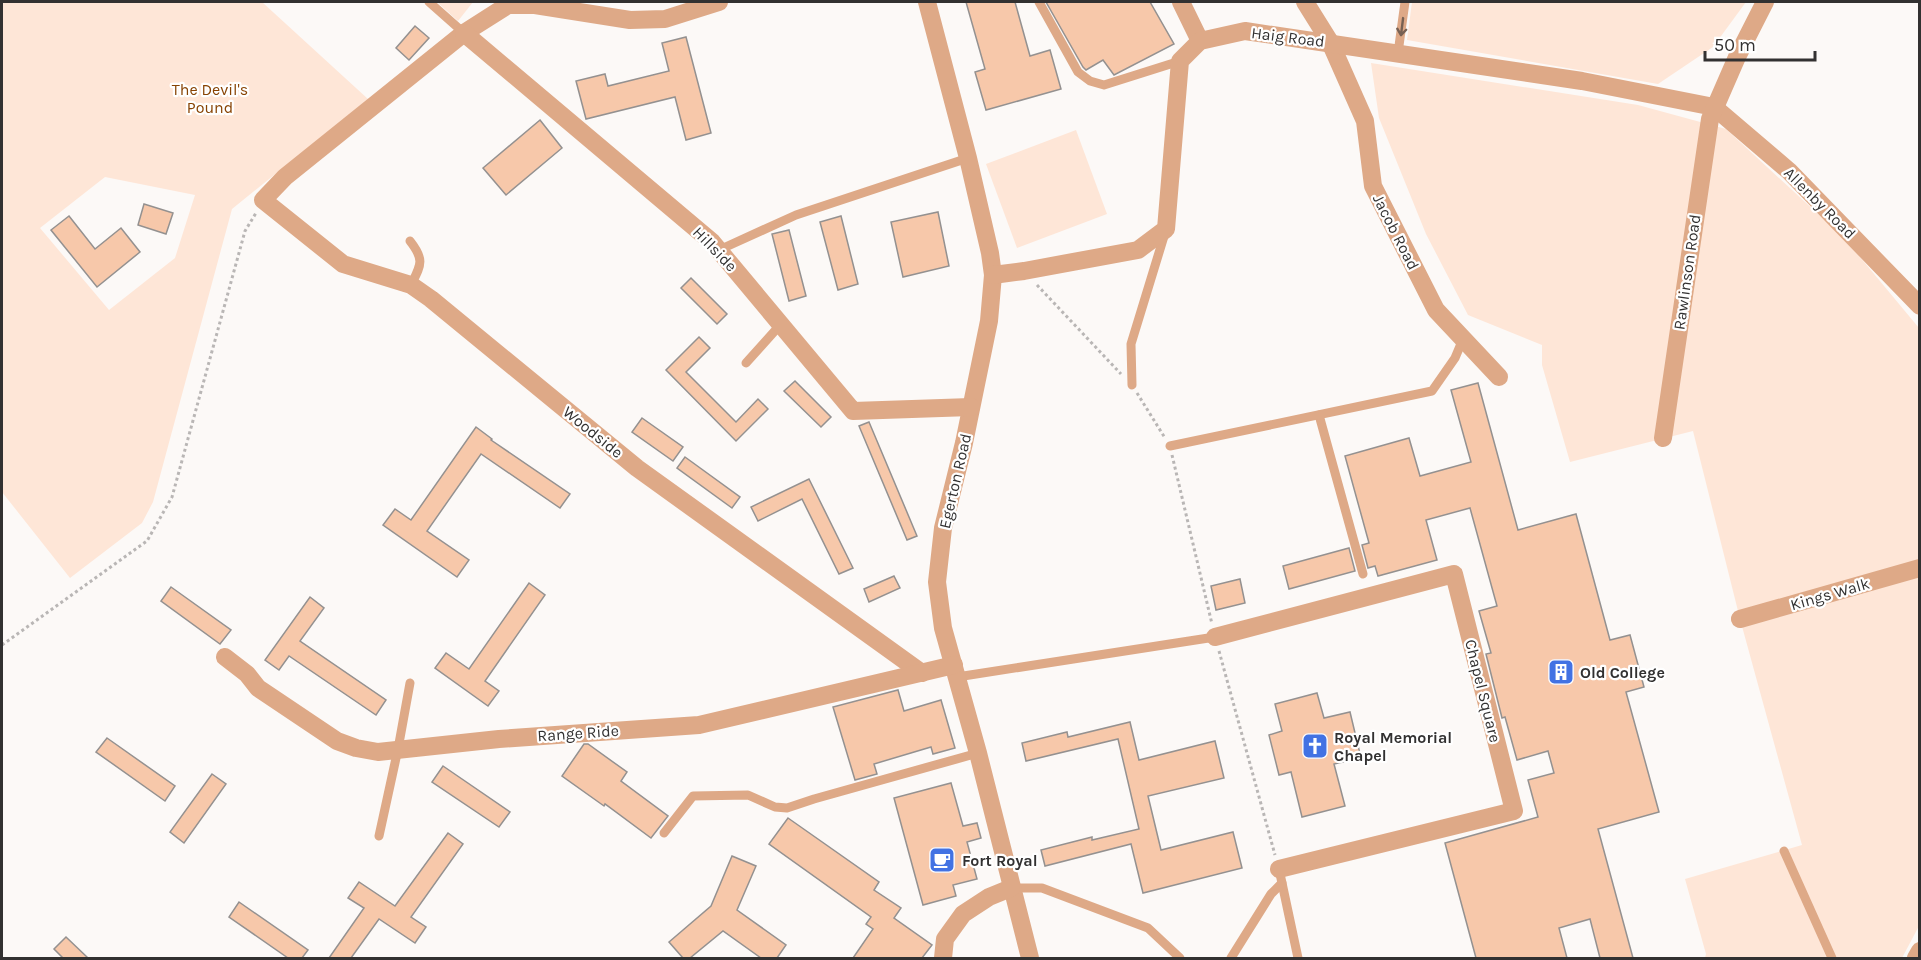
<svg xmlns="http://www.w3.org/2000/svg" width="1921" height="960" font-family="Karla,sans-serif">
  <style>
    .green { fill: #fee6d7; fill-rule: evenodd }
    .building { fill: #f7c8aa; stroke: #949190; stroke-width: 1.5 }
    .lines { fill: none; stroke-linecap: round; stroke-linejoin: round }
    .path { stroke: #b9b6b5; stroke-width: 3; stroke-dasharray: 3 3; stroke-linecap: butt }
    .lane { stroke: #dea987; stroke-width: 9 }
    .street { stroke: #dea987; stroke-width: 18 }
    .oneway { stroke: #776153 }
    .labels { text-anchor: middle; dominant-baseline: central; stroke-width: 4.5; stroke-linejoin: round; paint-order: stroke }
    .street-label { font-size: 16px; fill: #323131; stroke: #fff }
    .park-label { font-size: 16px; fill: #874303; stroke: #fff }
    .poi-label { font-size: 16px; font-weight: bold; fill: #323131; stroke: #fff; text-anchor: start }
  </style>
  <rect width="100%" height="100%" fill="#fcf9f7"/>
  <g class="green">
    <path d="M2 2H262L368 99 232 209 153 502 142 523 70 578 2 492ZM105 177 195 195 175 258 109 310 40 228Z"/>
    <polygon points="437,2 473,2 458,21"/>
    <polygon points="1412,2 1746,2 1713,47 1658,84 1407,40"/>
    <polygon points="1371,63 1638,105 1726,129 1845,239 1919,328 1920,924 1902,958 1705,958 1706,954 1685,879 1802,845 1740,619 1693,431 1570,462 1542,365 1542,345 1468,315 1426,234 1379,118"/>
    <polygon points="1076,130 1107,214 1017,248 986,164"/>
  </g>
  <g class="building">
    <polygon points="966,2 1015,2 1030,56 1050,50 1061,89 986,110 975,72 985,69"/>
    <polygon points="1046,2 1150,2 1174,44 1114,75 1103,60 1086,70 1083,67"/>
    <polygon points="415,26 429,38 409,60 396,48"/>
    <polygon points="686,37 711,133 686,140 675,97 586,119 576,81 605,74 608,86 669,71 662,43"/>
    <polygon points="540,120 562,148 506,195 483,168"/>
    <polygon points="144,204 173,213 166,234 138,225"/>
    <polygon points="938,212 949,266 903,277 891,222"/>
    <polygon points="69,216 95,249 121,228 140,252 97,287 51,230"/>
    <polygon points="841,216 858,284 838,290 820,222"/>
    <polygon points="789,230 806,296 789,301 772,234"/>
    <polygon points="691,278 727,314 717,324 681,288"/>
    <polygon points="699,337 710,348 686,372 736,422 758,399 768,409 736,441 666,370"/>
    <polygon points="795,381 831,417 821,427 784,391"/>
    <polygon points="1478,383 1518,530 1576,514 1610,640 1630,635 1644,687 1626,692 1659,812 1598,829 1633,958 1600,958 1590,919 1559,928 1567,958 1476,958 1445,843 1538,817 1528,780 1554,773 1548,751 1517,760 1505,717 1502,718 1486,654 1491,653 1479,611 1497,606 1470,508 1426,520 1437,560 1378,576 1375,566 1368,568 1362,545 1369,543 1345,456 1409,438 1420,476 1471,462 1451,390"/>
    <polygon points="642,418 683,447 673,461 632,432"/>
    <polygon points="869,422 917,536 907,540 859,426"/>
    <polygon points="476,427 492,439 491,440 570,494 560,508 481,454 427,531 469,560 457,577 383,525 395,509 411,520"/>
    <polygon points="685,457 740,497 732,508 677,468"/>
    <polygon points="809,479 853,568 839,574 802,499 758,521 751,507"/>
    <polygon points="1349,548 1355,571 1289,589 1283,566"/>
    <polygon points="894,576 900,588 869,602 864,589"/>
    <polygon points="1240,579 1245,603 1216,610 1211,586"/>
    <polygon points="529,583 545,595 485,681 499,691 488,706 435,668 446,653 469,669"/>
    <polygon points="171,587 231,630 220,644 161,601"/>
    <polygon points="310,597 324,608 300,641 386,700 376,715 289,656 279,670 265,660"/>
    <polygon points="898,690 904,711 941,700 955,748 933,754 931,747 874,764 877,774 855,780 833,707"/>
    <polygon points="1317,693 1324,718 1350,712 1361,758 1334,764 1345,806 1302,817 1291,772 1279,775 1269,735 1282,731 1275,704"/>
    <polygon points="1130,722 1139,760 1215,741 1224,778 1148,796 1161,850 1233,832 1242,868 1143,893 1131,844 1045,866 1041,850 1092,837 1092,840 1139,829 1118,739 1026,761 1022,743 1067,732 1068,737"/>
    <polygon points="107,738 175,786 165,801 96,752"/>
    <polygon points="584,744 588,744 627,772 621,781 668,816 651,838 605,804 604,806 562,776"/>
    <polygon points="443,766 510,812 499,827 432,782"/>
    <polygon points="212,774 226,784 184,843 170,832"/>
    <polygon points="951,783 963,826 977,823 981,838 967,842 977,879 953,885 956,896 923,905 894,798"/>
    <polygon points="788,818 879,882 874,890 901,908 894,918 932,945 922,958 853,958 873,929 866,924 871,917 769,844"/>
    <polygon points="448,833 463,844 411,917 426,927 415,943 379,919 351,958 329,958 364,908 348,898 359,882 395,906"/>
    <polygon points="732,856 756,866 737,910 786,945 777,958 761,958 723,931 690,958 683,958 669,942 711,906"/>
    <polygon points="239,902 308,950 302,958 288,958 229,917"/>
    <polygon points="66,937 88,958 63,958 54,949"/>
  </g>
  <g class="lines">
    <g class="path">
      <polyline points="1037,285 1121,374"/>
      <polyline points="1137,393 1165,438"/>
      <polyline points="1172,455 1212,624"/>
      <polyline points="2,645 147,541 172,497 245,231 256,213"/>
      <polyline points="1219,651 1275,855"/>
    </g>
    <g class="lane">
      <polyline points="429,2 464,33"/>
      <polyline points="1039,2 1078,72 1090,81 1104,85 1180,61"/>
      <polyline points="1398,53 1405,2"/>
      <path d="M410 241C425 260 421 265 411 285"/>
      <polyline points="719,250 796,215 968,158"/>
      <polyline points="746,363 781,324"/>
      <polyline points="1132,385 1131,344 1165,233"/>
      <polyline points="1319,415 1363,574"/>
      <polyline points="1170,446 1432,391 1455,358 1463,339"/>
      <polyline points="957,677 1215,637"/>
      <polyline points="664,833 693,796 748,795 775,807 787,808 814,799 978,753"/>
      <polyline points="379,836 398,749 410,683"/>
      <polyline points="1784,851 1832,958"/>
      <polyline points="1279,869 1298,958"/>
      <polyline points="1011,888 1042,888 1148,928 1180,958"/>
      <polyline points="1231,958 1271,894 1282,883"/>
    </g>
    <g class="street">
      <polyline points="719,2 665,19 630,20 535,5 508,5 464,33 285,177 263,200 343,264 411,285 431,299 637,468 922,673"/>
      <polyline points="927,2 968,158 990,253 993,275 989,321 964,443 943,528 937,582 943,628 978,753 1030,958"/>
      <polyline points="1181,2 1200,41"/>
      <polyline points="1305,2 1330,42 1365,121 1373,186 1436,310 1499,377"/>
      <polyline points="464,33 712,242 853,411 971,407"/>
      <polyline points="1714,107 1789,171 1920,306"/>
      <polyline points="993,275 1024,271 1138,250 1166,229 1180,61 1200,41 1245,31 1582,81 1714,107"/>
      <polyline points="1663,438 1710,119 1737,57 1765,2"/>
      <polyline points="1740,619 1920,568"/>
      <polyline points="1215,637 1454,574 1514,811 1279,869"/>
      <polyline points="225,657 247,674 258,688 337,741 356,748 378,752 499,739 699,725 954,665"/>
      <polyline points="943,958 945,939 963,914 989,897 1011,888"/>
      <polyline points="1916,958 1920,951"/>
    </g>
  </g>
  <defs><path id="oneway-shaft" d="M-6 0H5M1.5-3L5.5 0L1.5 3" fill="none" stroke-width="1.6" stroke-linecap="round" stroke-linejoin="round" transform="scale(1.5)"/></defs>
  <use class="oneway" href="#oneway-shaft" transform="translate(1402 27) rotate(97)"/>
  <defs>
    <g id="building-square" transform="scale(1.35)"><rect x="-9" y="-9" width="18" height="18" rx="4" fill="#4272e3" stroke="#fff"/><path d="M-4-6H4V6H1V3H-1V6H-4ZM-2.5-4.3h1.7v1.8h-1.7ZM.8-4.3h1.7v1.8H.8ZM-2.5-1h1.7V.8h-1.7ZM.8-1h1.7V.8H.8Z" fill="#fff"/></g>
    <g id="church-square" transform="scale(1.35)"><rect x="-9" y="-9" width="18" height="18" rx="4" fill="#4272e3" stroke="#fff"/><path d="M-1.2-6h2.4v3.5h3.3v2.4h-3.3V6h-2.4V-.1h-3.3v-2.4h3.3Z" fill="#fff"/></g>
    <g id="cafe-square" transform="scale(1.35)"><rect x="-9" y="-9" width="18" height="18" rx="4" fill="#4272e3" stroke="#fff"/><path d="M-5.5-4.5H6V0H3Q3 3.5 0 3.5H-2.5Q-5.5 3.5-5.5 0ZM3-3.2v2h1.7v-2ZM-6 4.5H4V6H-6Z" fill="#fff"/></g>
  </defs>
  <g fill-rule="evenodd">
    <use href="#building-square" x="1561" y="672"/>
    <use href="#church-square" x="1315" y="746"/>
    <use href="#cafe-square" x="942" y="860"/>
  </g>
  <g class="labels">
    <g class="street-label">
      <text transform="translate(1288 37) rotate(7)">Haig Road</text>
      <text transform="translate(1820 203) rotate(45)">Allenby Road</text>
      <text transform="translate(1396 232) rotate(63)">Jacob Road</text>
      <text transform="translate(715 249) rotate(46)">Hillside</text>
      <text transform="translate(1687 272) rotate(-82)">Rawlinson Road</text>
      <text transform="translate(593 432) rotate(39)">Woodside</text>
      <text transform="translate(955 481) rotate(-77)">Egerton Road</text>
      <text transform="translate(1830 594) rotate(-16)">Kings Walk</text>
      <text transform="translate(1483 691) rotate(76)">Chapel Square</text>
      <text transform="translate(578 733) rotate(-4)">Range Ride</text>
    </g>
    <g class="park-label">
      <text x="210" y="89">The Devil's<tspan x="210" dy="18">Pound</tspan></text>
    </g>
    <g class="poi-label">
      <text x="1580" y="672">Old College</text>
      <text x="1334" y="737">Royal Memorial<tspan x="1334" dy="18">Chapel</tspan></text>
      <text x="962" y="860">Fort Royal</text>
    </g>
  </g>
  <rect width="1921" height="960" fill="none" stroke="#323131" stroke-width="6"/>
  <path d="M1705 51v9h110v-9" fill="none" stroke="#323131" stroke-width="3"/>
  <text x="1714" y="51" font-size="18" fill="#323131" stroke="#ffffff" stroke-width="4.5" paint-order="stroke">50 m</text>
</svg>
